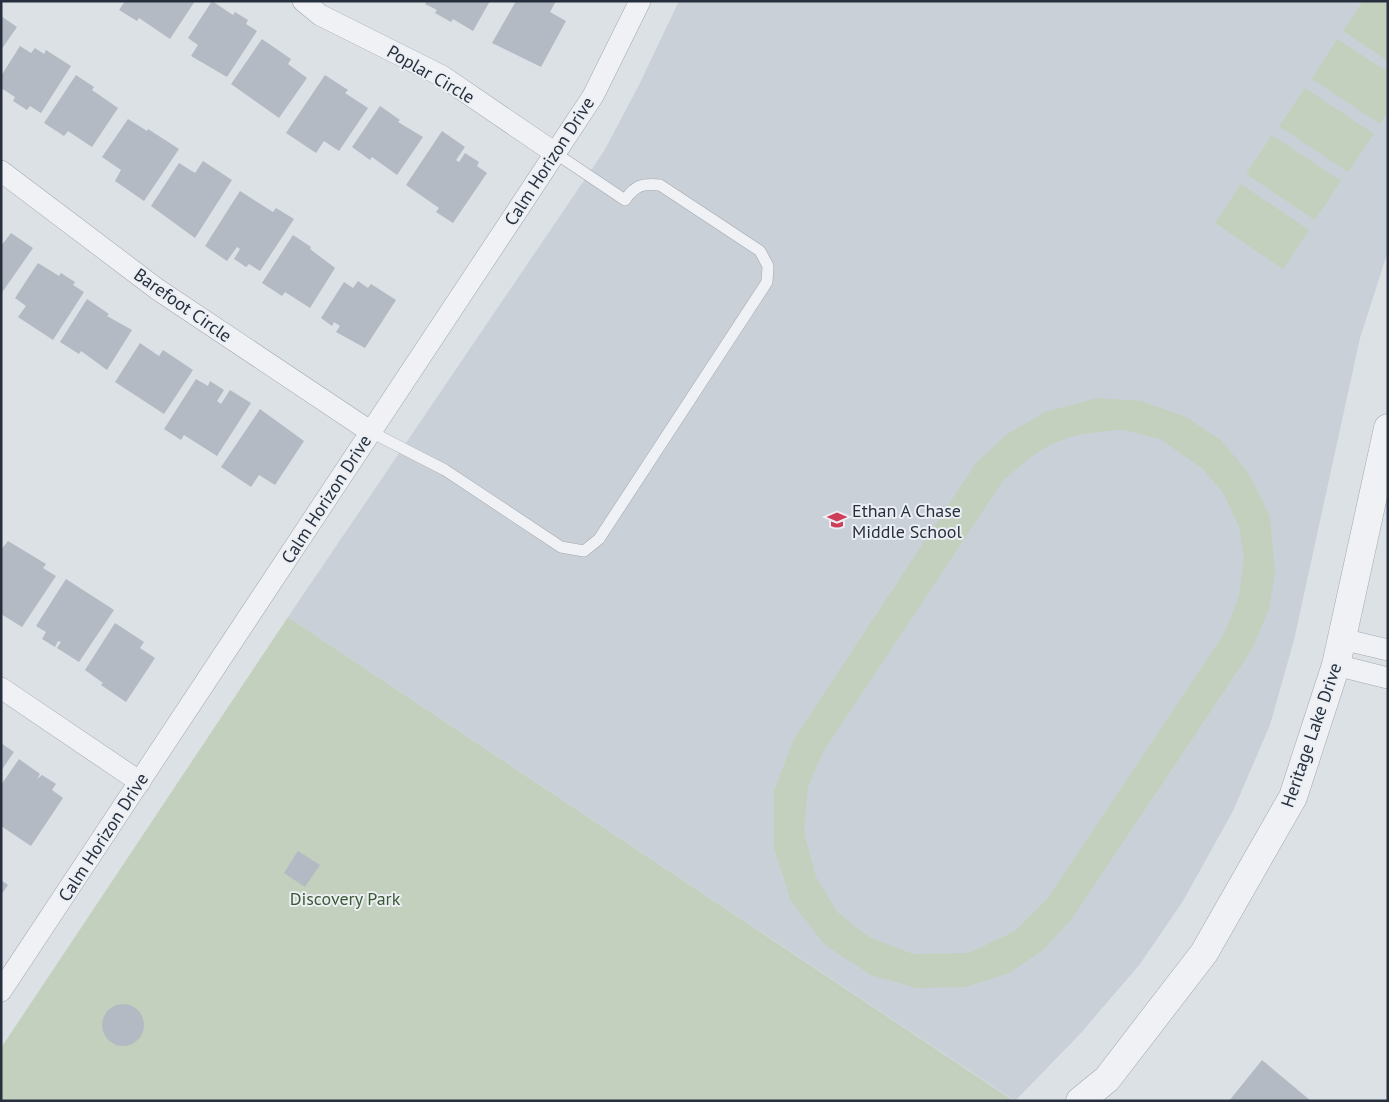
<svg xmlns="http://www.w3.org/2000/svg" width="1389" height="1102" font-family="'PT Sans',sans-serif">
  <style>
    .built { fill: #cad0d8 }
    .green { fill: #c3d0bd; fill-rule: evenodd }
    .building { fill: #b3bac3 }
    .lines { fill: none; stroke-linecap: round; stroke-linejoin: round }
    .service-casing { stroke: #a2a8b0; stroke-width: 12 }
    .minor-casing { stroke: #a2a8b0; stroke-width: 22 }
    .tertiary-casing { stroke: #a2a8b0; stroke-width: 29 }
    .service { stroke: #eff1f5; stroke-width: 11 }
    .minor { stroke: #eff1f5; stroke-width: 21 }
    .tertiary { stroke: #eff1f5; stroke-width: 28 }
    .labels { text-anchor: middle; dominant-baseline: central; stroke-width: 4; stroke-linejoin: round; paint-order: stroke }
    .street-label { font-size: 18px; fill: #262f3d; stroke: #ebeff4 }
    .poi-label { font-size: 18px; fill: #262f3d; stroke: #ebeff4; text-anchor: start }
    .park-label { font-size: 18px; fill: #3b5933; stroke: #ebeff4 }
  </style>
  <rect width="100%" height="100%" fill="#dce1e6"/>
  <polygon class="built" points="679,1 1388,1 1388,251 1360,338 1294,640 1270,725 1233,811 1183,901 1140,964 1080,1034 1015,1101 288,617 604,151 638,87"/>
  <g class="green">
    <polygon points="1363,1 1382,1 1388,5 1388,61 1343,31"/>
    <polygon points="1337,39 1388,72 1388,112 1380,124 1312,79"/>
    <polygon points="1305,88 1374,134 1348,172 1279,126"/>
    <polygon points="1272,135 1341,181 1315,220 1246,174"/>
    <polygon points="1241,184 1309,230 1283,269 1215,223"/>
    <path d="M1097 398 1141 401 1186 417 1222 441 1249 474 1270 516 1275 574 1269 609 1251 651 1071 920 1043 950 1009 973 966 987 916 988 871 975 825 945 791 901 774 848V791L794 739 976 463 1006 435 1045 412ZM1123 430 1160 439 1203 469 1224 494 1239 527 1244 558 1239 596 1224 634 1047 899 1015 931 969 953 913 954 869 937 837 912 816 877 804 832 808 787 823 752 1002 482C1044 442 1065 433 1123 430Z"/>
    <polygon points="288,617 1014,1101 1,1101 1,1048"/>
  </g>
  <g class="building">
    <polygon points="125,1 195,1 170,39 139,18 137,21 119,10"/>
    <polygon points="212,1 233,15 235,12 248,20 246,24 257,31 227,77 191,56 198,45 188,38"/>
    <polygon points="427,1 490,1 473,31 453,19 451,22 435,13 437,10 425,4"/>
    <polygon points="516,1 556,1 550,12 566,21 541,67 492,43"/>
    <polygon points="1,16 17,27 1,50"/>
    <polygon points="262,39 291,59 288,64 307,78 279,118 231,84"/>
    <polygon points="20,46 31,53 35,48 44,54 46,50 71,66 41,113 30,106 27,110 13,101 15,97 1,88 1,76"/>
    <polygon points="76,75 94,87 92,90 118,108 92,147 68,131 64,136 44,123"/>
    <polygon points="325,75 348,90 345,93 368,108 339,151 324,141 316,153 286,133"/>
    <polygon points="380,106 400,120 398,122 423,137 397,175 372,157 370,160 352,147"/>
    <polygon points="128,119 147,131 148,129 179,149 144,201 115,181 121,170 102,157"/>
    <polygon points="442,131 465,147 456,160 459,162 465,153 479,162 477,166 487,173 453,223 436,212 439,208 406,185"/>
    <polygon points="203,161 232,180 195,238 151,206 179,163 195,173"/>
    <polygon points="240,191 273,212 276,208 294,219 260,271 249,264 246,267 234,259 240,249 237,247 227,261 205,246"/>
    <polygon points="11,233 33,248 1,294 1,246"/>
    <polygon points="293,235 311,247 310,249 335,268 310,308 285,292 282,296 262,283"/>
    <polygon points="38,263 59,276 61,273 75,282 73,285 84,292 53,340 18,317 26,306 15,298"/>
    <polygon points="358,281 368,288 371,284 396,300 365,348 336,332 340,326 334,322 332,326 321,318 344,282 353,288"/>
    <polygon points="87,299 109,314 107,316 132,330 107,370 81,351 79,354 60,342"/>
    <polygon points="140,343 159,356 163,350 193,370 164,414 115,382"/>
    <polygon points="196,379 208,386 210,381 224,390 217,401 221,404 230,390 251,403 217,456 184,435 181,440 164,429"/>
    <polygon points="260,409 304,441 275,485 259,475 251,487 221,467"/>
    <polygon points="8,541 46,564 43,568 56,576 22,627 1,614 1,550"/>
    <polygon points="66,579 114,610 79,662 57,648 61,642 58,641 55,647 42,639 46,632 36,626"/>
    <polygon points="115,623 144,642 140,648 155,658 126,702 101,685 103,683 85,670"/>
    <polygon points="1,743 14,752 1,771"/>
    <polygon points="19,759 40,774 37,779 42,775 56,784 52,790 63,798 31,846 1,826 1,785"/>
    <polygon points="298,851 320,865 305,887 284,873"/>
    <polygon points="1,880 8,885 1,895"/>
    <circle cx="123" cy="1025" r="21"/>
    <polygon points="1262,1060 1311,1101 1229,1101"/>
  </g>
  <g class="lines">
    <g class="service-casing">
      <path id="service" d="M371 432 445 470 561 547 584 551 599 539 767 282 768 266 760 251 660 185C643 183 635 185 625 200L555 153"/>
    </g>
    <g class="minor-casing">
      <g id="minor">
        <polyline points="303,1 320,15 442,76 555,153"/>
        <polyline points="1,171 157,289 371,432"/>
        <polyline points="1342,639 1388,650"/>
        <polyline points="1336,665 1388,678"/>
        <polyline points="1,688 140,782"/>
        <polyline points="1,991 593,96 640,1"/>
      </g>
    </g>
    <g class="tertiary-casing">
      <polyline id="tertiary" points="1080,1101 1107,1079 1204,953 1293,797 1336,665 1388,428"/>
    </g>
    <use href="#service" class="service"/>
    <use href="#minor" class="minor"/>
    <use href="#tertiary" class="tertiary"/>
  </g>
  <defs>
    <g id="school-bare" transform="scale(1.5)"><path d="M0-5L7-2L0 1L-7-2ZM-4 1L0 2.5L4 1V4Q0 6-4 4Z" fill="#ce3e59" stroke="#ebeff4" stroke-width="2.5" paint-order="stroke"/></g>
  </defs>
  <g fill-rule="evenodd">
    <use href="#school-bare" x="837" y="520"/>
  </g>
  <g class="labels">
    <g class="street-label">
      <text transform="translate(431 74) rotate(30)">Poplar Circle</text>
      <text transform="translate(549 161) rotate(-57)">Calm Horizon Drive</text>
      <text transform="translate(183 305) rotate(35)">Barefoot Circle</text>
      <text transform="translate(326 499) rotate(-57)">Calm Horizon Drive</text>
      <text transform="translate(1311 735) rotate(-71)">Heritage Lake Drive</text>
      <text transform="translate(103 837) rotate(-57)">Calm Horizon Drive</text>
    </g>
    <g class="poi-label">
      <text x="852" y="510">Ethan A Chase<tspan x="852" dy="21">Middle School</tspan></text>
    </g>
    <g class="park-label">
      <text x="345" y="898">Discovery Park</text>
    </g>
  </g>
  <rect width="1389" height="1102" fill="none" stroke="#262f3d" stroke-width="5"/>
</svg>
